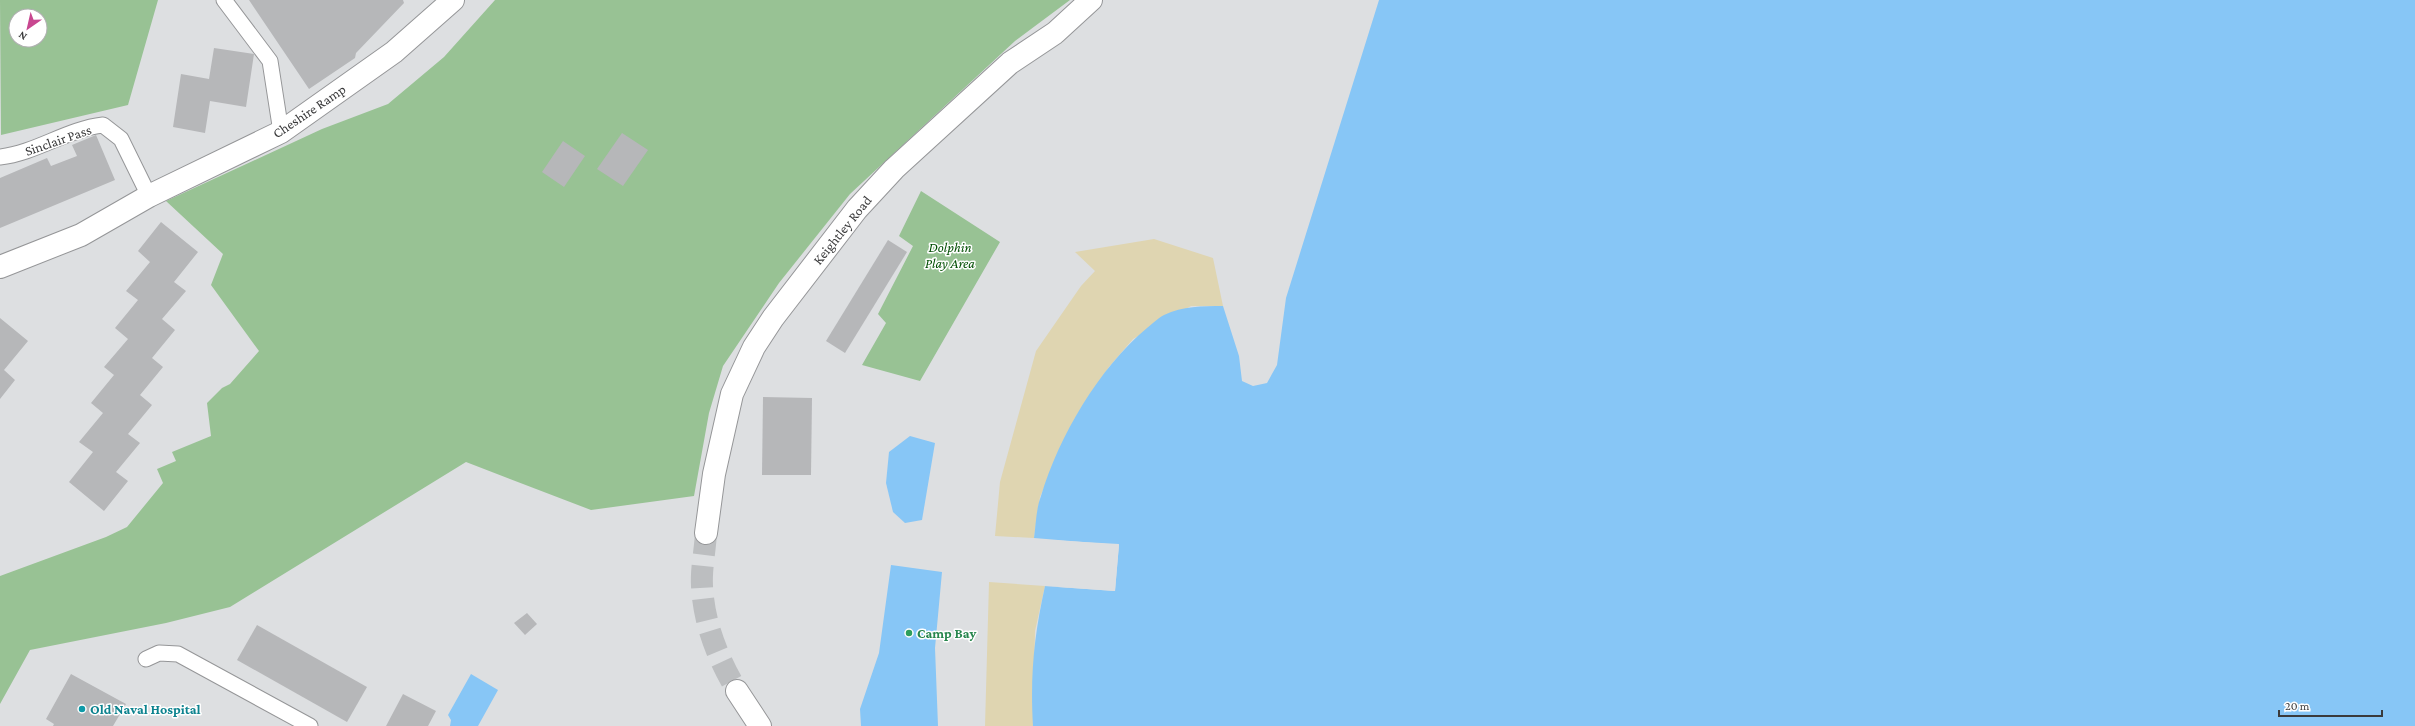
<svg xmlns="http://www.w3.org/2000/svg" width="2415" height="726" font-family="'Crimson Pro',serif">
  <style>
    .green { fill: #98c294; fill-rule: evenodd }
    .sand { fill: #dfd5b1 }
    .water { fill: #87c6f6 }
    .pier { fill: #dddfe1 }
    .building { fill: #b6b7b9 }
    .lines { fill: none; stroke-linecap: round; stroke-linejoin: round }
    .secondary-tunnel { stroke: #bcbec0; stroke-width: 22; stroke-dasharray: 22 11; stroke-linecap: butt }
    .service-casing { stroke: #959698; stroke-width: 17 }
    .minor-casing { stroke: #959698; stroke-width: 24 }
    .secondary-casing { stroke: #959698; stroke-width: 24 }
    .service { stroke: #fff; stroke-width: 15 }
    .minor { stroke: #fff; stroke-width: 22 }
    .secondary { stroke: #fff; stroke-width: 22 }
    .leisure-dot { fill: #2e9e5b; stroke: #fff; stroke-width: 1.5 }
    .culture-dot { fill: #0f9aa8; stroke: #fff; stroke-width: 1.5 }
    .labels { text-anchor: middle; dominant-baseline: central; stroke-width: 3; stroke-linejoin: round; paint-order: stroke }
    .street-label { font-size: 14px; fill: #3a3a3b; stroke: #fff }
    .park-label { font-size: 14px; font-style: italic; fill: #004e02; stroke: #fff }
    .leisure-label { font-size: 14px; font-weight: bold; fill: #27864d; stroke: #fff; text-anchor: start }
    .culture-label { font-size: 14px; font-weight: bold; fill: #0d838f; stroke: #fff; text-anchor: start }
  </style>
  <rect width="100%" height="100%" fill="#dddfe1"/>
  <g class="green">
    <path d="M0 0H158L128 105 1 135ZM16 16H40V40H16Z"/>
    <polygon points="495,0 1070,0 1015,41 850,194 779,283 723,366 709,413 694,496 591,510 466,462 230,607 166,623 30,650 0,704 0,576 106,537 127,527 163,483 157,469 176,461 172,452 211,436 207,403 222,388 230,384 259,351 211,285 223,254 166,201 322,129 388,104 444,57"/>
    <polygon points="921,191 1000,242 920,381 862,365 886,323 878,314 913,246 899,236"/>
  </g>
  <g class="sand">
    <polygon points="1154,239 1213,258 1223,306 1191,306 1133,339 1109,367 1075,418 1040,497 1034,538 995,536 1000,482 1036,351 1081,286 1095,271 1075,252"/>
    <polygon points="989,582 1045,586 1035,631 1033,726 985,726"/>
  </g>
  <g class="water">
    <path d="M1379 0H2415V726H1033C1030 675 1034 636 1045 586L1115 591 1119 545 1034 538C1036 524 1036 509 1041 496 1059 436 1099 368 1147 328 1152 324 1158 318 1164 315 1183 306 1202 306 1223 306L1239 356 1242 381 1253 386 1267 383 1277 365 1286 298Z"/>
    <polygon points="910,436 935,443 922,520 905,523 893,512 886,483 889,452"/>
    <polygon points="891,565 942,572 935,648 938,726 861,726 860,709 879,653"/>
    <polygon points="471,674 498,690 478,726 450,726 451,720 448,715"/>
  </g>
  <polygon class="pier" points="1032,539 1119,544 1115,591 1043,586 1113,589 1116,546"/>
  <g class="building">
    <polygon points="249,0 403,0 404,3 356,53 355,58 309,89"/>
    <polygon points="214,48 254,54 246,107 210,101 205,133 173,127 181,74 209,79"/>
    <polygon points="622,133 648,150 623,186 597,169"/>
    <polygon points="96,135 115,180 0,228 0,178 47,158 51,166 77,156 72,145"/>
    <polygon points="563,141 585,156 564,187 542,172"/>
    <polygon points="161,222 198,252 174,282 186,291 162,319 175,330 152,358 163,367 140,395 152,405 128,434 140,443 116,472 128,481 104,511 69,482 93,452 79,442 103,413 91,403 114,375 104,367 128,339 115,328 138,300 126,291 150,262 138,251"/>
    <polygon points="888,240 907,252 845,353 826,341"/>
    <polygon points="0,318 28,341 4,370 15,380 0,399"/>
    <polygon points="763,397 812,398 811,475 762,475"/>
    <polygon points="527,613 537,624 525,635 514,623"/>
    <polygon points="257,625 367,687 347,722 237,660"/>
    <polygon points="71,674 126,704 113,726 53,726 54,724 46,719"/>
    <polygon points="403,694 436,711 428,726 386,726"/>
  </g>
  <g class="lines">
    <path class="secondary-tunnel" d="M706 533C705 551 701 569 702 586 704 625 718 658 737 691"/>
    <g class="service-casing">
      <g id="service">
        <polyline points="224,0 270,61 281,132"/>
        <path d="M0 157C36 153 67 129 103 125L121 139 149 196"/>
        <polyline points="146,659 159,653 178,654 310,726"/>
      </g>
    </g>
    <g class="minor-casing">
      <polyline id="minor" points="0,267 81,235 149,196 281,132 394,52 453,0"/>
    </g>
    <g class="secondary-casing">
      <g id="secondary">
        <polyline points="706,533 714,474 732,394 754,347 773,318 857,209 894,169 1010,63 1055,33 1091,0"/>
        <polyline points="737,691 760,726"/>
      </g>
    </g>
    <use href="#service" class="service"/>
    <use href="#minor" class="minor"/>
    <use href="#secondary" class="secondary"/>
  </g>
  <circle class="leisure-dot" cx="909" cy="633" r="4"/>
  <circle class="culture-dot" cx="82" cy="709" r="4"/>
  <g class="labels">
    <g class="street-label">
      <text transform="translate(309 111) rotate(-34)">Cheshire Ramp</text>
      <text transform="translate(58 140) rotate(-19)">Sinclair Pass</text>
      <text transform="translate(842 230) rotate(-51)">Keightley Road</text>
    </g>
    <g class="park-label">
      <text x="950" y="247">Dolphin<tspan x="950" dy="16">Play Area</tspan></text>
    </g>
    <g class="leisure-label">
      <text x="917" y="633">Camp Bay</text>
    </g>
    <g class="culture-label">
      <text x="90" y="709">Old Naval Hospital</text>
    </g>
  </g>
  <g transform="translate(28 28) rotate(214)"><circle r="19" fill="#ffffff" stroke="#b0b0b1"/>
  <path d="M0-3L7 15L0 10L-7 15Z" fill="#c84790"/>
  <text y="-6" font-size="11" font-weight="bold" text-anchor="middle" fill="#3a3a3b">N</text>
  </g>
  <path d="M2279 710v6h103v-6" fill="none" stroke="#3a3a3b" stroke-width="2"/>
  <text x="2285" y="710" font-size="12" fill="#3a3a3b" stroke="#ffffff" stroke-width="3" paint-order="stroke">20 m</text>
</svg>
